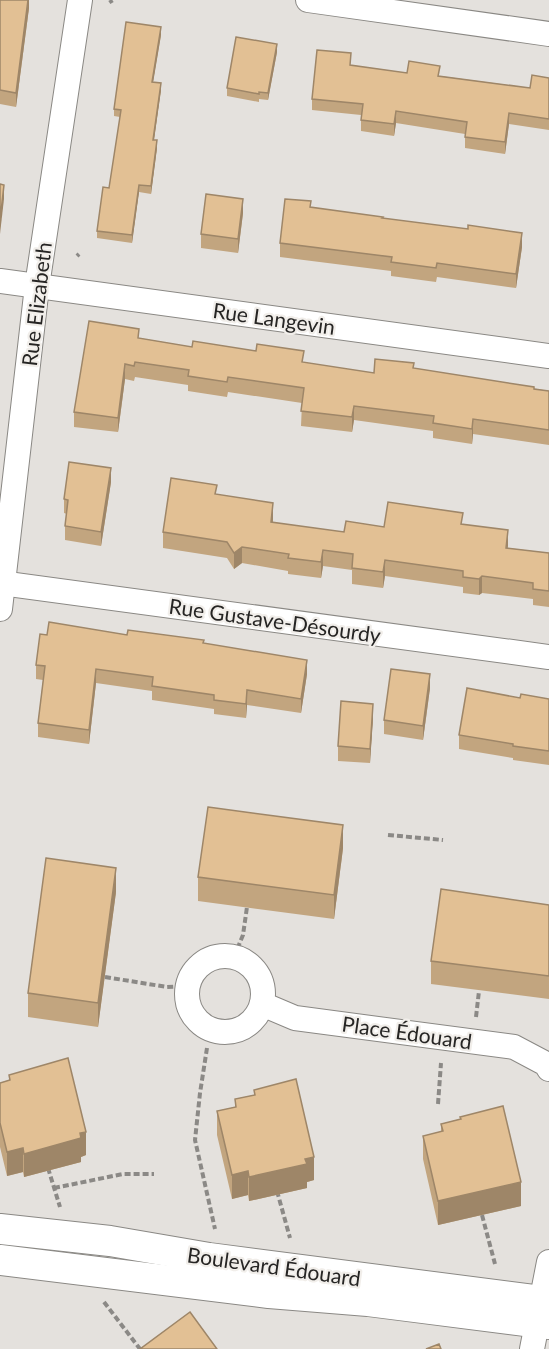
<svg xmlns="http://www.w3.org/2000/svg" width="549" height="1349" font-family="Lato,sans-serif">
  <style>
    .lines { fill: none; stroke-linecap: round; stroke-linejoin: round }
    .minor-casing { stroke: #8a8884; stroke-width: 26 }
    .tertiary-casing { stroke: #8a8884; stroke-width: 32 }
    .path { stroke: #8b8986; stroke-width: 4; stroke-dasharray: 6 3; stroke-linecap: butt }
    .minor { stroke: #fff; stroke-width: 24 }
    .tertiary { stroke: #fff; stroke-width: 30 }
    .wall { fill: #c2a57f }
    .shaded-wall { fill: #9e8668 }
    .building { fill: #e2c094; stroke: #9e8668; stroke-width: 1.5 }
    .labels { text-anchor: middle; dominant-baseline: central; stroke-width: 4.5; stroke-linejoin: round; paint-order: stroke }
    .street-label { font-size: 21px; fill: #262524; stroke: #f1eeea }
  </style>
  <rect width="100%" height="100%" fill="#e4e1dd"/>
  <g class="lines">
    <g class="minor-casing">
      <g id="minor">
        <polyline points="308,0 549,34"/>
        <polyline points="0,281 549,356"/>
        <polyline points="0,583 549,657"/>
        <polyline points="0,609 37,286 80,0"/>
        <circle cx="225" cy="994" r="38"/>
        <polyline points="262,1004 295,1018 514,1047 546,1064 549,1069"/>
        <polyline points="532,1349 549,1262"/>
      </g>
    </g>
    <g class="tertiary-casing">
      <g id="tertiary">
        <polyline points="0,1229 110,1241 209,1258 549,1302"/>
        <polyline points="0,1260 269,1293 368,1301 549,1324"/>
      </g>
    </g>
    <g class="path">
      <polyline points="110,0 112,3"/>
      <polyline points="77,256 79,254"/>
      <polyline points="388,835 443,840"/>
      <polyline points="234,957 243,935 247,907"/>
      <polyline points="105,977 167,987 188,986"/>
      <polyline points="476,1017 479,991"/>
      <polyline points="207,1048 200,1093 195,1140 215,1229"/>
      <polyline points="438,1104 441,1063"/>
      <polyline points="48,1168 60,1207"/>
      <polyline points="54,1188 123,1174 154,1174"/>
      <polyline points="277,1191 290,1238"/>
      <polyline points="482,1215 495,1264"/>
      <polyline points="104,1302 140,1349"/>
    </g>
    <use href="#minor" class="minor"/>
    <use href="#tertiary" class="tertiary"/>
  </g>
  <g class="wall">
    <polygon points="0,0 29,0 29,8 16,107 0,104"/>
    <polygon points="161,35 153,82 161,90 154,140 157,148 151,194 139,192 132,243 97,238 97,231 109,188 120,117 114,116 114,109"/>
    <polygon points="277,52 268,100 259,99 259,102 227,96 227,88"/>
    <polygon points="351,65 407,73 440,76 530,88 549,78 549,130 509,124 505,154 465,148 465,134 396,123 394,136 361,131 361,115 312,110 312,99"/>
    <polygon points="311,207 383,218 522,247 516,288 437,277 436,282 391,276 391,271 280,257 280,243"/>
    <polygon points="243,213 238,253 201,248 201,234"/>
    <polygon points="139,338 192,347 374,373 414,368 549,391 549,445 473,434 472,444 433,438 433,431 354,420 352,432 301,426 302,403 228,392 227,397 188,391 188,385 135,377 134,381 125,379 118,432 74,427 74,412"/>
    <polygon points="111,482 101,546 65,540 65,526 67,514 64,513 64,499"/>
    <polygon points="217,494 273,519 273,523 344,532 384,527 463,524 508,548 549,553 549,607 533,605 533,599 482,593 479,595 463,593 463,587 385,576 383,588 352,584 352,570 323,566 321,578 288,574 288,571 242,563 234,569 227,558 163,548 163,532"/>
    <polygon points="47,635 127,635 204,644 307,674 301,713 247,705 246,718 214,714 214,709 152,700 152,691 96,683 89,744 38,737 38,723 43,680 36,679 36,665"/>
    <polygon points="430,688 423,740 384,734 384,720"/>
    <polygon points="520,698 549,699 549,765 513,760 513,758 459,749 459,735"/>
    <polygon points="373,718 370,763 338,761 338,746"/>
    <polygon points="343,848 334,919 198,901 198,877"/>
    <polygon points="116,892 98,1027 28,1017 28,993"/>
    <polygon points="549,905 549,999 431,984 431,961"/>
    <polygon points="9,1075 86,1155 81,1157 81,1162 24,1177 23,1172 7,1176 0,1147 0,1083 9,1080"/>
    <polygon points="254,1090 314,1180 307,1182 307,1188 249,1201 248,1195 232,1199 217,1135 217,1111 235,1107 235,1099 254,1095"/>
    <polygon points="460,1117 521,1206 438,1225 423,1159 423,1136 441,1132 441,1124 460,1119"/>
  </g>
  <g class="shaded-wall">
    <polygon points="28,0 29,0 29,8 16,107 16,93"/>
    <polygon points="161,27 161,35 152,89 152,82"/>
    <polygon points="277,44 277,52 268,100 268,93"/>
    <polygon points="161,83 161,90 153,147 153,140"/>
    <polygon points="396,111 396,123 394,136 394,124"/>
    <polygon points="509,113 509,124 505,154 505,142"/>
    <polygon points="157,140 157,148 151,194 151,186"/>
    <polygon points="4,185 4,199 0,234 0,220"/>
    <polygon points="139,185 139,192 132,243 132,235"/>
    <polygon points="243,199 243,213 238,253 238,239"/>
    <polygon points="522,233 522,247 516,288 516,274"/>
    <polygon points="125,364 125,379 118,432 118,418"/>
    <polygon points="354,406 354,420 352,432 352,417"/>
    <polygon points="473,419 473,434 472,444 472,429"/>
    <polygon points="111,468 111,482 101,546 101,532"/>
    <polygon points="273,503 273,519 271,539 271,522"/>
    <polygon points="508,530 508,546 506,564 506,548"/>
    <polygon points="242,547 242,563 234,569 234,553"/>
    <polygon points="323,550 323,566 321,578 321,562"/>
    <polygon points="385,560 385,576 383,588 383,572"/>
    <polygon points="482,576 482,593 479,595 479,579"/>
    <polygon points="307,660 307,674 301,713 301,699"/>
    <polygon points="96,669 96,683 89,744 89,730"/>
    <polygon points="430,674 430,688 423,740 423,726"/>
    <polygon points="247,690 247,705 246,718 246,704"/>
    <polygon points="373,704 373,718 370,763 370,749"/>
    <polygon points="343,825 343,848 334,919 334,895"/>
    <polygon points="116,868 116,892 98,1027 98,1003"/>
    <polygon points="86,1132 86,1155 81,1157 81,1162 24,1177 24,1154 80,1133"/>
    <polygon points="23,1148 23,1172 7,1176 7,1152"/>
    <polygon points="314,1157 314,1180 307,1182 307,1188 249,1201 249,1177 305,1159"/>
    <polygon points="248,1171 248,1195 232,1199 232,1175"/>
    <polygon points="521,1182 521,1206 438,1225 438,1201"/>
  </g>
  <g class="building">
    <polygon points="0,0 28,0 16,93 0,90"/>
    <polygon points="126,22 161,27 152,82 161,83 153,140 157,140 151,186 139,185 132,235 97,231 103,187 109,188 121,110 114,109"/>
    <polygon points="236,37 277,44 268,93 259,92 259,94 227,88"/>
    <polygon points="317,50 351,53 350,65 407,73 409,61 440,66 438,76 530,88 532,75 549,78 549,119 509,113 505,142 465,137 467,122 396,111 394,124 361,120 363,104 312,99"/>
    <polygon points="0,184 4,185 0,220"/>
    <polygon points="206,194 243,199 238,239 201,234"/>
    <polygon points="285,199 311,201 310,207 383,217 382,218 468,229 468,225 522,233 516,274 437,263 436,268 391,262 392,257 280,243"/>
    <polygon points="89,321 139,329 138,338 192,347 193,341 256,351 257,344 304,351 302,362 374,373 375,359 414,363 413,368 534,387 534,389 549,391 549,430 473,419 472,429 433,423 434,416 354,406 352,417 301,411 304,388 228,377 227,382 188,376 189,370 135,362 134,366 125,364 118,418 74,412"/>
    <polygon points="69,462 111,468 101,532 65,526 68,500 64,499"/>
    <polygon points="171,478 217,485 215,494 273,503 271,522 344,532 346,521 384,527 388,502 463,513 461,524 508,530 506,548 549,553 549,591 533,589 533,583 482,576 479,579 463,577 463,571 385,560 383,572 352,568 353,554 323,550 321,562 288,558 289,554 242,547 234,553 227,542 163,532"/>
    <polygon points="49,622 127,635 128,630 204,640 203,643 307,660 301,699 247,690 246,704 214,700 214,695 152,686 153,677 96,669 89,730 38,723 45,666 36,665 40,634 47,635"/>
    <polygon points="391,669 430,674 423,726 384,720"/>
    <polygon points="467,688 520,698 521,694 549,699 549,751 513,746 513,744 459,735"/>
    <polygon points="341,701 373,704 370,749 338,746"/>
    <polygon points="208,807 343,825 334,895 198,877"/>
    <polygon points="46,858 116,868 98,1003 28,993"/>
    <polygon points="441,889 549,905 549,976 431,961"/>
    <polygon points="68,1058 86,1132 80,1133 81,1138 24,1154 23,1148 7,1152 0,1123 0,1083 10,1080 9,1075"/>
    <polygon points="296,1079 314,1157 305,1159 307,1164 249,1177 248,1171 232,1175 217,1111 236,1107 235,1099 255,1095 254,1090"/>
    <polygon points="503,1106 521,1182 438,1201 423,1136 443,1131 441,1124 461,1119 460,1117"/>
    <polygon points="190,1312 217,1349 140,1349"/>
    <polygon points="439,1344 441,1349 426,1349"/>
  </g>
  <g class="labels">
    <g class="street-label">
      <text transform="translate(36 304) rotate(-83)">Rue Elizabeth</text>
      <text transform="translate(274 318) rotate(8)">Rue Langevin</text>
      <text transform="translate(275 620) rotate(8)">Rue Gustave-Désourdy</text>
      <text transform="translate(407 1032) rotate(8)">Place Édouard</text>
      <text transform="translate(274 1266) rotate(8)">Boulevard Édouard</text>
    </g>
  </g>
</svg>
